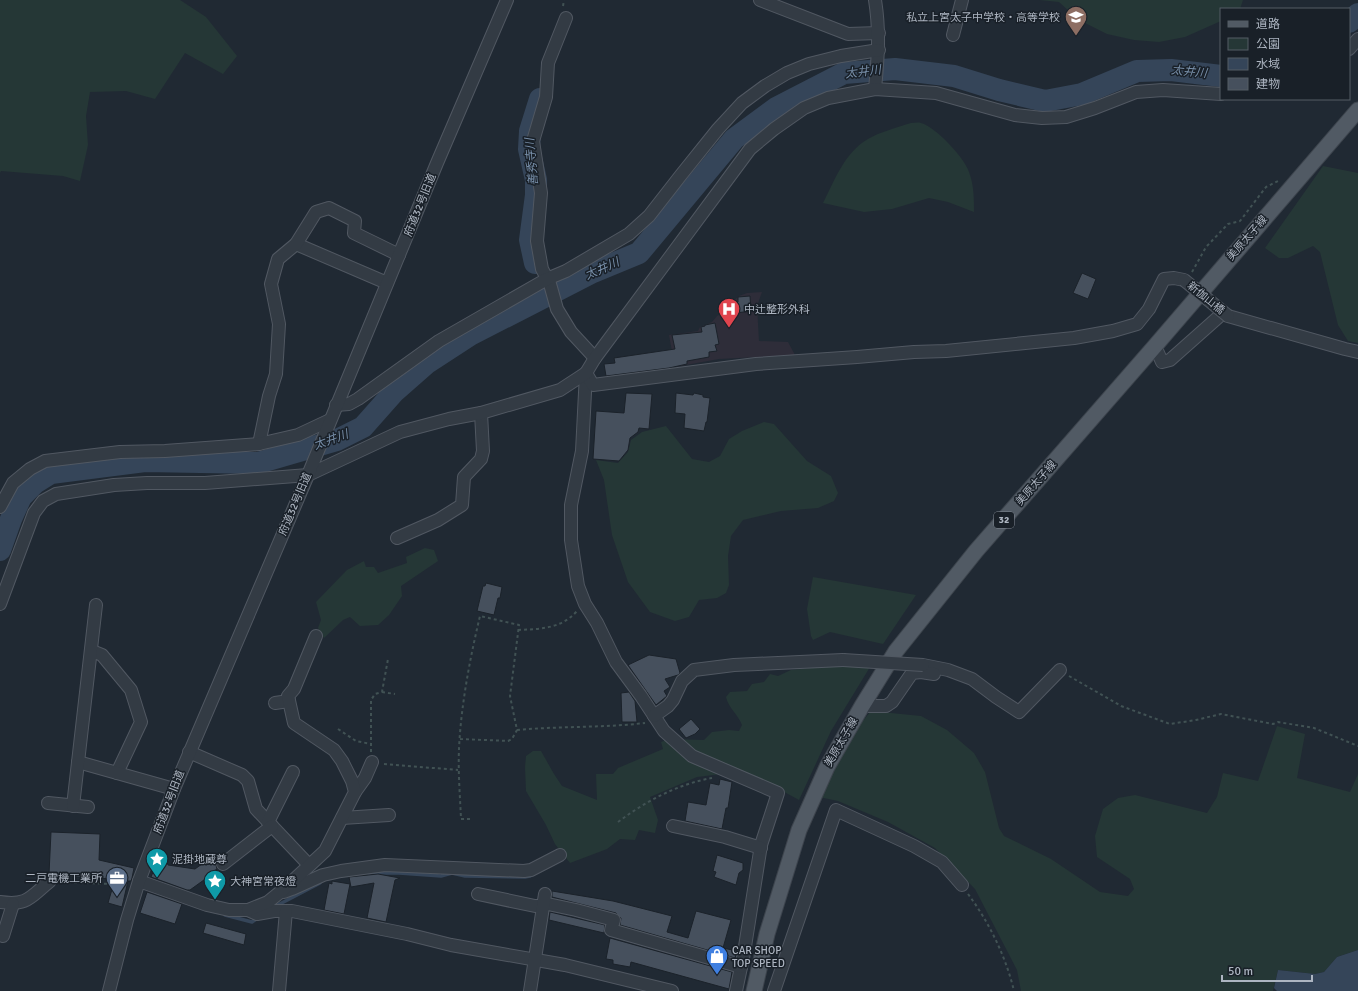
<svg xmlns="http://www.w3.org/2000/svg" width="1358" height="991" font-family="Signika,'Noto Sans JP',sans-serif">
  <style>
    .medical { fill: #2e2d39 }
    .green { fill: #253736 }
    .water { fill: #354559 }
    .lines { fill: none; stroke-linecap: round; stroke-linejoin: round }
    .stream { stroke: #354559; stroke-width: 3.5 }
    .river { stroke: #354559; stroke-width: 22 }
    .building { fill: #46505d; stroke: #1b222a }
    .minor-casing { stroke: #515862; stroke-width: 14 }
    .major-casing { stroke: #3d444d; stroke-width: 17 }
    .path { stroke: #415254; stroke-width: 2; stroke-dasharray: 3 3; stroke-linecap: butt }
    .minor { stroke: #333b44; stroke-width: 12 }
    .major { stroke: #515a64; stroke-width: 15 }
    .minor-bridge-casing { stroke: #515862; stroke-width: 14; stroke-linecap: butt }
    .minor-bridge { stroke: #333b44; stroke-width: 12 }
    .labels { text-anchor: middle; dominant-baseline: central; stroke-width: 3; stroke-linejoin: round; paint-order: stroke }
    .shield { fill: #192028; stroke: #818893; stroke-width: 1 }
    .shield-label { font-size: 10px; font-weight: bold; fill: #adb5c1 }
    .poi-label { font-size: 11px; fill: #adb5c1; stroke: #192028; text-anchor: start }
    .street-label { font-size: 11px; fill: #adb5c1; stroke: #192028 }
    .water-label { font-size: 12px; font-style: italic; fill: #778ea8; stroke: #192028 }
  </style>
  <rect width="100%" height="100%" fill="#202933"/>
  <polygon class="medical" points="762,292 757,306 759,341 788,342 795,355 719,359 675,367 669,335 698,331 700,327 712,322 717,316 729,309 732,302 739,296 747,293"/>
  <g class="green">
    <polygon points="0,0 180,0 206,17 237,56 223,74 185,53 155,99 126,91 90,92 86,116 88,145 80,181 63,176 1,171 0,173"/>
    <polygon points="1039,0 1243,0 1240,9 1221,9 1221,21 1185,37 1159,42 1134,40 1107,34 1079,20 1059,2"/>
    <path d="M911 123C914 123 918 122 921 123 936 127 967 160 970 175 974 187 974 200 974 212L948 202 929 198 892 209 864 212 823 203C835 180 844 153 868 139 880 132 898 127 911 123Z"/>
    <polygon points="1323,166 1358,173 1358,343 1348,341 1338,325 1320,252 1313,246 1288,258 1279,258 1265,248"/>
    <polygon points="764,422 774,424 807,461 831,476 838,493 834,501 818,508 781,511 743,520 731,536 728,556 729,585 726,593 717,598 699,600 689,617 675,621 650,612 628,582 612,535 604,480 596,460 618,463 628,452 631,440 642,432 666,426 692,459 709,462 720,456 729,439 742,431"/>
    <polygon points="425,548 434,550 438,561 401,586 402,596 389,615 378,625 360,626 350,617 343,620 324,638 318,628 321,620 316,602 347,570 364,561 366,567 374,567 378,573 407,563 406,557"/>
    <polygon points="813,577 916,595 883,644 830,632 813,640 811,636 807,609"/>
    <path d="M819 667H870L831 731 799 800 777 788 722 774 697 777 650 797 658 820 655 833 639 830 635 840 620 839 607 849 570 863 555 844 546 825 526 791 525 767 526 756 533 751H541L554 774 562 786 597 800 596 774H613L618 768 663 749 661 742 669 739 704 740 712 732 729 730 739 731 742 725C737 713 729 709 726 697L730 692 747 691 752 684 764 682 770 674 778 676 791 670Z"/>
    <polygon points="871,711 921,716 947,730 974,753 985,772 999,828 1004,836 1051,859 1100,892 1128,896 1134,889 1130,879 1097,857 1095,836 1103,809 1118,798 1135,795 1207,813 1217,797 1223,773 1258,781 1277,726 1305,734 1297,778 1350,792 1358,774 1358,950 1337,957 1324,972 1315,974 1278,970 1273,991 1021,991 1017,970 975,889 935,848 888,822 838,801 819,797 847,740"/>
  </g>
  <polygon class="water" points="1358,950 1358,991 1277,991 1274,988 1278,970 1315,974 1324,972 1337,957"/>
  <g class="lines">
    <g class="stream">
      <polyline points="369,873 399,873 441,876 452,873 465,876 525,877 530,876"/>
      <polyline points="274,907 320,883"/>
      <polyline points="225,915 252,922 259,917"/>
    </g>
    <g class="river">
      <polyline points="1349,22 1358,14"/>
      <polyline points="535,263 530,240 536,195 536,180 529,149 530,131 540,99"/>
      <polyline points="0,550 11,519 21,497 35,483 51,473 145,461 258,463 337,440 363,427 394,392 427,363 470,335 593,272 639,253 734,139 776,108 844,73 895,69 954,76 999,90 1045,101 1082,94 1137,71 1171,70 1221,76"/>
    </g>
  </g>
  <g class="building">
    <polygon points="1082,273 1096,279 1088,299 1073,293"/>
    <polygon points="750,296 751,311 728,314 732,303 738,302 738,297"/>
    <polygon points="715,323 719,344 715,345 717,351 709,352 709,357 687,361 687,364 669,368 606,376 604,364 615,363 614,358 675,349 672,335 702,332 701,327 705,326 705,325"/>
    <polygon points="626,393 652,394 649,429 639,428 638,432 630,438 628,450 619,461 593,459 596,411 624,413"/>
    <polygon points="676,393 693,395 694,393 703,395 703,397 710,398 707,422 706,422 704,431 684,428 685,414 675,413"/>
    <polygon points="486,583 502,587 500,598 498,598 494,615 477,611 483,586 485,586"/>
    <polygon points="649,655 676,659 680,673 678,675 665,679 670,687 664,691 667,696 656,705 628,665"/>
    <polygon points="629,692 635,701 637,722 622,722 621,693"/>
    <polygon points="691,719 700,729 695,734 686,738 679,729"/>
    <polygon points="720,779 732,782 728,808 726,808 722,829 685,821 688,802 706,805 710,783 719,785"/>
    <polygon points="51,832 100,834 99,860 134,868 132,878 131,881 128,881 122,907 108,903 115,879 55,876 49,874"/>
    <polygon points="158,853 165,856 168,865 195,869 206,861 205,860 213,853 217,859 216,865 217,869 214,871 215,872 190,890 187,890 151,877 153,872 152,872"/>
    <polygon points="717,855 743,863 743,870 739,873 736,885 714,877 716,872 713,871"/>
    <polygon points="378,874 400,878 395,880 386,922 367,918 374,883 351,887 349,877"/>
    <polygon points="332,881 350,884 344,914 324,910 329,883 332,884"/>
    <polygon points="552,891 613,901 672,916 667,932 688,938 696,911 731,920 723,948 737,951 735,958 620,925 621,918 616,913 552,897"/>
    <polygon points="147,892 182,904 175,924 140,913"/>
    <polygon points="550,912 605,925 604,933 549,920"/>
    <polygon points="206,923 246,934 244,945 203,933"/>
    <polygon points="610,938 732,972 729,989 631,962 630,967 613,964 613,960 606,959"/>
  </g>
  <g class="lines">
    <g class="minor-casing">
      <g id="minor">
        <polyline points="760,0 848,34 879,33"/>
        <polyline points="566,18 548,63 546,97 533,141 541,193 537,241 542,269 550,284 557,309 571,332 595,358"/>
        <polyline points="953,35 962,0"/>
        <polyline points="1349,49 1358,39"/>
        <path d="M875 89C878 58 880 31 875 0"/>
        <polyline points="296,244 387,283"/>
        <polyline points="1228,316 1345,349 1358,352"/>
        <polyline points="1155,346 1162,362 1170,360 1223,313"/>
        <polyline points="586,373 582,451 571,505 571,540 578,586 585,604 597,623 616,662 641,696 664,731 692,756 778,793 761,845 744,953 736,991"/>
        <polyline points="586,373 593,385 756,364 857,357 914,352 946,351 1074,338 1113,331 1137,324 1149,309 1164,279 1174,278 1184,280"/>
        <polyline points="336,405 349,404 358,399 439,341 547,279 566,271 629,234 649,216 681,175 718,129 742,103 765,86 787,73 809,64 841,56 879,50"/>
        <polyline points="259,444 269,396 276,374 279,324 271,284 278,259 296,244 316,212 329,208 355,221 354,233 399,255"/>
        <polyline points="0,507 13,483 30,469 45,461 120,452 165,451 259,444 298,435 330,420"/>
        <polyline points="397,538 438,520 462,505 464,477 481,459 483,451 481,413"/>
        <polyline points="0,604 34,513 43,501 56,494 114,485 147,483 205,483 308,475 400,432 449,419 481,413 560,390 586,373 595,358 750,149 774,129 804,108 828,98 875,89 936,93 1015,115 1042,118 1066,117 1095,108 1136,92 1163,90 1221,94"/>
        <polyline points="92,651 102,655 131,690 141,722 117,773"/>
        <polyline points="923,665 948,670 972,679 996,697 1019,712 1060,670"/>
        <polyline points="275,703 289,701"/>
        <polyline points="862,706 886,706 892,702 912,673 921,672 934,674"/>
        <polyline points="654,716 668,706 673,700 682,681 694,670 734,665 843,660"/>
        <polyline points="189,752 242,775 248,781 256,809 309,865"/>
        <polyline points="78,762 174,789"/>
        <polyline points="355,792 365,778 372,762"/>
        <polyline points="48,803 88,807"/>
        <polyline points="73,806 96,605"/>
        <polyline points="342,818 389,815"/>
        <polyline points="268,822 293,772"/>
        <polyline points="673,826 725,837 761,848"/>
        <polyline points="223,864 272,826"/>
        <polyline points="139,881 207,905 229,910 248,910 257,914 274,911 292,911 407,934 451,945 565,965 672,991"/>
        <polyline points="284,892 292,889 323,875 341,871 385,865 524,871 531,870 560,855"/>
        <polyline points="478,894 535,906 543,906"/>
        <path d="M0 902C28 906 30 897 50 881"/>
        <polyline points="543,903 576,910 614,920 611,930 741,967"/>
        <polyline points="248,910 268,902 284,889 325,851 355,792 352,781 342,761 334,750 294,723 288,696 294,689 316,636"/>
        <polyline points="3,936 13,904"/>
        <polyline points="109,991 127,920 139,881 174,789 308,475 437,163 507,0"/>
        <polyline points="279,991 286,911"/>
        <polyline points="530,991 545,894"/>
        <polyline points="774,991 836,810 914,846 942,862 962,885"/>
      </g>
    </g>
    <g class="major-casing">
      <polyline id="major" points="754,991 767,934 799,830 827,767 862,706 896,651 976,551 1155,346 1358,110"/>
    </g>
    <g class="path">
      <polyline points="563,6 564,0"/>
      <polyline points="1192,272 1206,247 1228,224 1240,221 1266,187 1278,181"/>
      <path d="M518 630C540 629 561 629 577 611"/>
      <polyline points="1069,676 1121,706 1170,724 1196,720 1221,714 1273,724 1278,722 1314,728 1358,746"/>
      <polyline points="382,692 395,694"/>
      <polyline points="338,729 356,741 371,744"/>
      <path d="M517 730C559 726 602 728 645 723"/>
      <path d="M460 739 508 741 512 739 517 730 510 696 519 625 480 616C470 658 461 705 459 749 458 772 460 796 461 819H471"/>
      <polyline points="371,752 371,700 375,694 382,692 388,659"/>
      <polyline points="384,764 458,770"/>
      <path d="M618 822C646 801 678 784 712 778"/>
      <polyline points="62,882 111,884 125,889"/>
      <path d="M968 894C989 922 1006 957 1014 991"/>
    </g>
    <use href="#minor" class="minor"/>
    <use href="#major" class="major"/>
    <g class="minor-bridge-casing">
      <g id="minor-bridge">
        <polyline points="1184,280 1228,316"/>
        <polyline points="843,660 923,665"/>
      </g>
    </g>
    <use href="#minor-bridge" class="minor-bridge"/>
  </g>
  <defs>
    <g id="school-pin" transform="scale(1.15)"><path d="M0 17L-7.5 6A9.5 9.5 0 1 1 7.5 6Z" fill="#8d6e63" stroke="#192028"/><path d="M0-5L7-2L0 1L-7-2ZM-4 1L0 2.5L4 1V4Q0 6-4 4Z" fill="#fff"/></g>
    <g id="hospital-pin" transform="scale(1.15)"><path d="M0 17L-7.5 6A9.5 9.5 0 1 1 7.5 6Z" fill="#e0444e" stroke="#192028"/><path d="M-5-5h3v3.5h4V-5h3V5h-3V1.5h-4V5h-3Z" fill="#fff"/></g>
    <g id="sight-pin" transform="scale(1.15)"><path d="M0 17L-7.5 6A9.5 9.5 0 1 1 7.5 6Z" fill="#0f9aa8" stroke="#192028"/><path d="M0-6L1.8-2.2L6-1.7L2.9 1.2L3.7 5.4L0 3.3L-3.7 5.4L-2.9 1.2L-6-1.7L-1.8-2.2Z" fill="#fff"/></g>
    <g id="office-pin" transform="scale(1.15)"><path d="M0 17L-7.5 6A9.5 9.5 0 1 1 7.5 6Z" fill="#5c6f8a" stroke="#192028"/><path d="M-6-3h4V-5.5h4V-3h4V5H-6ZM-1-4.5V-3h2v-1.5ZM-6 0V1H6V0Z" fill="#fff"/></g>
    <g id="shop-pin" transform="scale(1.15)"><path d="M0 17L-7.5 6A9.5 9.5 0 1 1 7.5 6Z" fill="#3f7fe0" stroke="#192028"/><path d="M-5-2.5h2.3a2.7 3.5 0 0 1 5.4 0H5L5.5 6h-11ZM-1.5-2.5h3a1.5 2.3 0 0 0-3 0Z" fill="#fff"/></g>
  </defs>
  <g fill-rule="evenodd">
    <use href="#school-pin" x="1076" y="17"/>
    <use href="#hospital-pin" x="729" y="309"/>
    <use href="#sight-pin" x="157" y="859"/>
    <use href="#office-pin" x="117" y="878"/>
    <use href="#sight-pin" x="215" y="881"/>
    <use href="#shop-pin" x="717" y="956"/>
  </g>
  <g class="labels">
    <rect class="shield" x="994" y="512" width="20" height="16" rx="3"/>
    <g class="shield-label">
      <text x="1004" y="520">32</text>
    </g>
    <g class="poi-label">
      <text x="1060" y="17" text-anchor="end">私立上宮太子中学校・高等学校</text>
      <text x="744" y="309">中辻整形外科</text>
      <text x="172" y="859">泥掛地蔵尊</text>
      <text x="102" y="878" text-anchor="end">二戸電機工業所</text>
      <text x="230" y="881">大神宮常夜燈</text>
      <text x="732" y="950">CAR SHOP<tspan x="732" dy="13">TOP SPEED</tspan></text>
    </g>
    <g class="street-label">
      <text transform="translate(420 205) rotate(-68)">府道32号旧道</text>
      <text transform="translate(1247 238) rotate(-49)">美原太子線</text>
      <text transform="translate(1206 298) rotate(39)">新伽山橋</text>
      <text transform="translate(1036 483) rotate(-49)">美原太子線</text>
      <text transform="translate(295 504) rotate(-67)">府道32号旧道</text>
      <text transform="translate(841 742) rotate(-60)">美原太子線</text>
      <text transform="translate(169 802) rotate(-69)">府道32号旧道</text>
    </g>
    <g class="water-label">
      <text transform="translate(863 72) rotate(-7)">太井川</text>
      <text transform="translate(1189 72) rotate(6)">太井川</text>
      <text transform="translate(532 162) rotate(-95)">善秀寺川</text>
      <text transform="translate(602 269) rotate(-24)">太井川</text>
      <text transform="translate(331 440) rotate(-20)">太井川</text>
    </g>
  </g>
  <rect x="1220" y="8" width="130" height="92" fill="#192028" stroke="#545c65"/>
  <rect x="1228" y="21" width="20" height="6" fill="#515a64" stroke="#545c65"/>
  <text x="1256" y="28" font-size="12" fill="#adb5c1">道路</text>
  <rect x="1228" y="38" width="20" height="12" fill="#253736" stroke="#545c65"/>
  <text x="1256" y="48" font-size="12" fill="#adb5c1">公園</text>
  <rect x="1228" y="58" width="20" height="12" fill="#354559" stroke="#545c65"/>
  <text x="1256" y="68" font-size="12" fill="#adb5c1">水域</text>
  <rect x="1228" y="78" width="20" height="12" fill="#46505d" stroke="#545c65"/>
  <text x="1256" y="88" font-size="12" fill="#adb5c1">建物</text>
  <path d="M1222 975v6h90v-6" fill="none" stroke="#adb5c1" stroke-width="2"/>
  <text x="1228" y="975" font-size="12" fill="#adb5c1" stroke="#192028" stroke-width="3" paint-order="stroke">50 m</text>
</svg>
